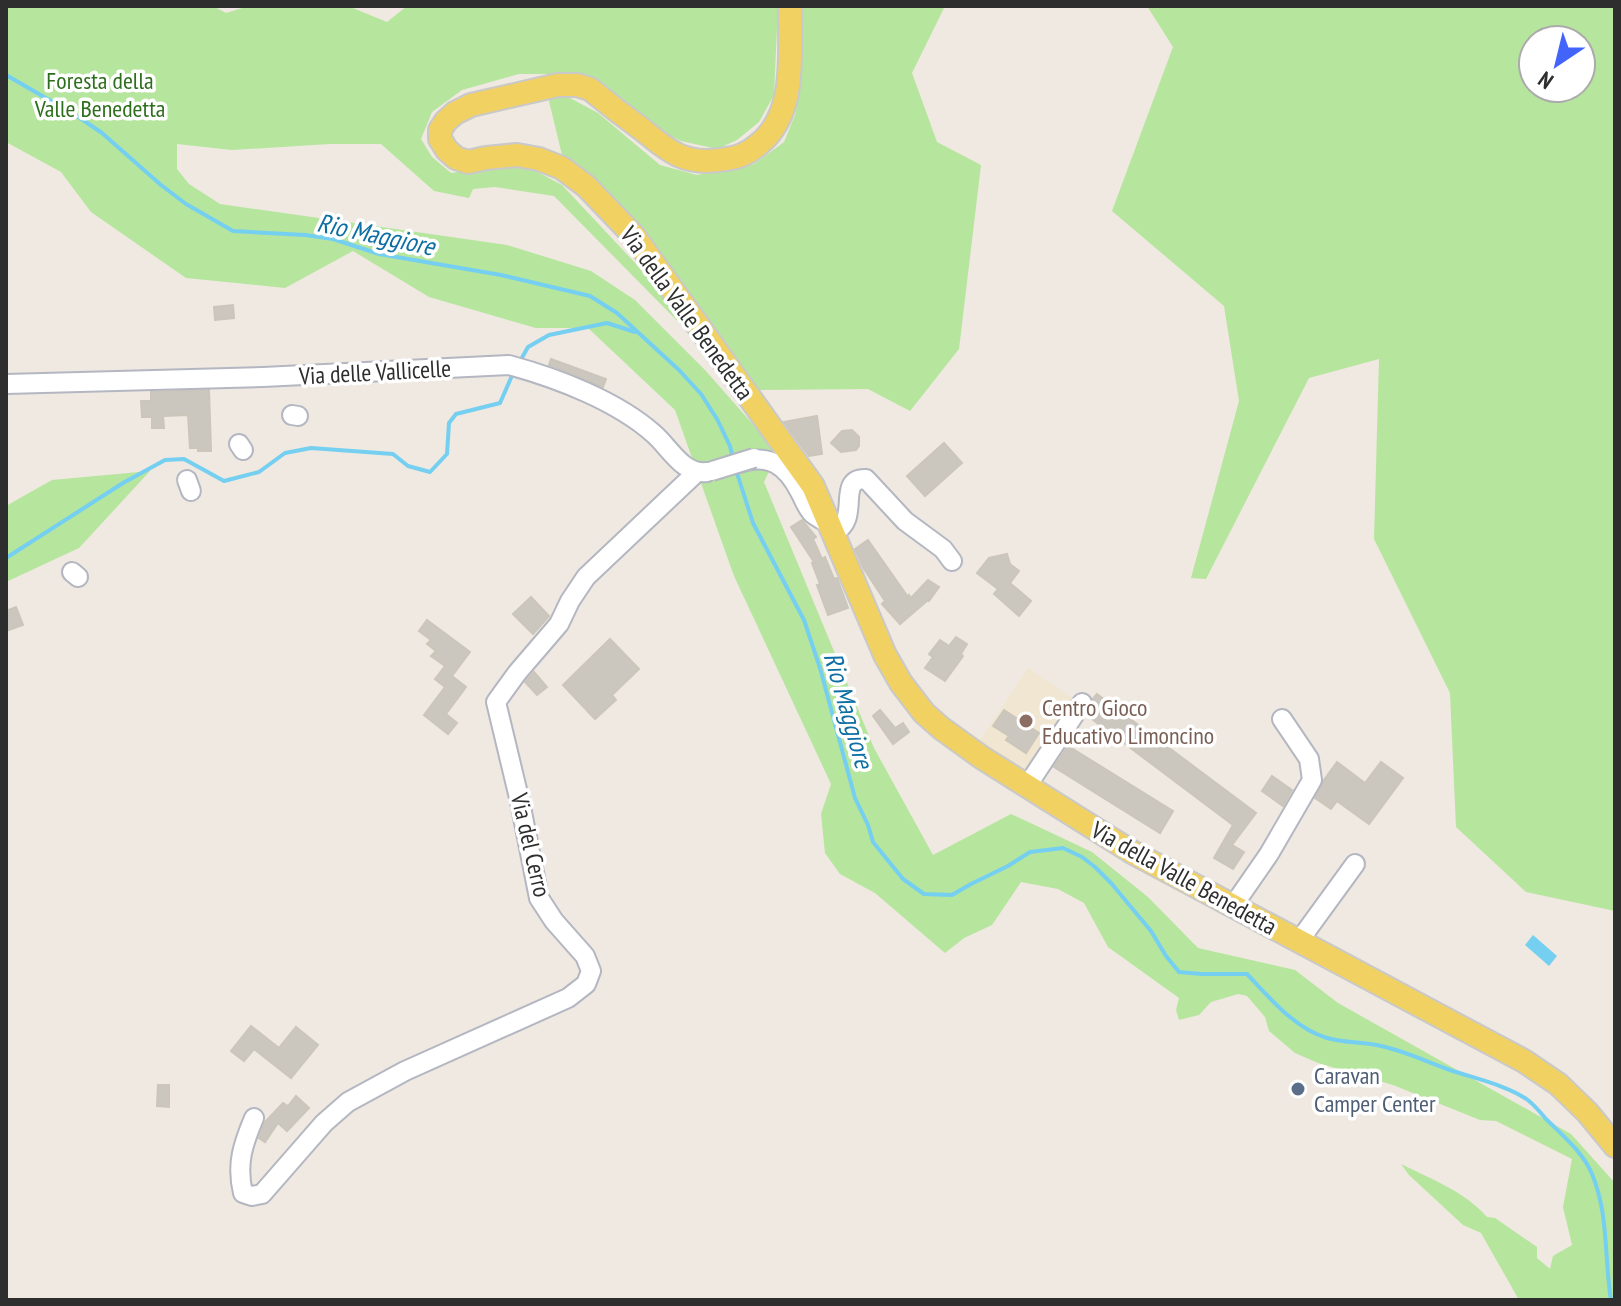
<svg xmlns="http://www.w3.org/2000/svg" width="1621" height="1306" font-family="'PT Sans Narrow',sans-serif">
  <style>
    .education { fill: #f0e6d1 }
    .green { fill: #b6e59e; fill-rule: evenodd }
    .water { fill: #75cff0 }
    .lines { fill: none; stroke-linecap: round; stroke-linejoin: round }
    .stream { stroke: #75cff0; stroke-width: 4 }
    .building { fill: #cbc7bf; stroke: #cbc5ba; stroke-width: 2 }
    .minor-casing { stroke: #b4b7c1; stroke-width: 22 }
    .major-casing { stroke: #c9c9c9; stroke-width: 26 }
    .minor { stroke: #fff; stroke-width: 18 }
    .major { stroke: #f2d163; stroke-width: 22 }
    .minor-bridge-casing { stroke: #b4b7c1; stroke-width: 22; stroke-linecap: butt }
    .minor-bridge { stroke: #fff; stroke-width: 18 }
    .education-dot { fill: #8d6e63; stroke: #fff; stroke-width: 3 }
    .service-dot { fill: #5c6f8a; stroke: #fff; stroke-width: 3 }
    .labels { text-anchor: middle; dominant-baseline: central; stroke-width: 7; stroke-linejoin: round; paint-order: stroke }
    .park-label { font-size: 24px; fill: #2c6e1b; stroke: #fff }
    .street-label { font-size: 24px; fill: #2e2e2e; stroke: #fff }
    .education-label { font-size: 24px; fill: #785e54; stroke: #fff; text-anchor: start }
    .service-label { font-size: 24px; fill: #4e5e75; stroke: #fff; text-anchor: start }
    .water-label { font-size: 26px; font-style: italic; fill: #0d6fa3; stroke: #fff }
  </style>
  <rect width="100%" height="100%" fill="#efe9e1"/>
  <polygon class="education" points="1028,668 1074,699 1025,772 979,742"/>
  <g class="green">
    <path d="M6 6H213L226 13 249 6H348L387 22 407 6H778L774 95 759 122 737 140 717 149 681 141 647 124 596 82 566 74H519L462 90 432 112 421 139 432 157 451 173 493 167 530 168 562 185 651 280 708 352 554 196 495 187 473 189 469 198 434 191 381 144H330L232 150 177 144V169L189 184 220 204 507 245 591 271 635 300 705 370 778 453 764 482 874 748 933 855 1011 814 1092 852 1148 897 1198 948 1295 970 1338 1003 1571 1134 1615 1183V1300H1519L1481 1233 1463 1225 1409 1175 1401 1164C1431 1179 1464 1191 1487 1217L1495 1218 1537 1247V1258L1550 1269 1553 1256 1572 1245 1563 1207 1572 1159 1496 1121 1480 1120 1393 1085 1318 1063 1295 1053 1269 1031 1265 1017 1247 996 1238 994 1211 1002 1199 1015 1179 1020 1176 1010 1179 998 1108 947 1084 903 1058 889 1021 882 992 925 964 938 945 953 875 893 840 874 825 853 821 814 831 784 734 576 675 410 588 328H536L429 297 353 251 285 288 186 278 91 212 61 172 6 142Z"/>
    <polygon points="797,6 945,6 912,73 937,142 981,165 959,349 910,411 868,389 757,390 628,220 562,155 549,101 557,91 598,113 660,165 697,175 754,164 784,142 795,115 800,90"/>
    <path d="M1147 6H1615V911L1526 892 1456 827 1450 693 1374 539 1379 359 1309 378 1206 579 1191 578 1239 401 1224 306 1112 211 1173 47ZM1533 40H1581V88H1533Z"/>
    <polygon points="150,471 79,548 6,582 6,506 52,480"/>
  </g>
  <polygon class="water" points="1533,935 1557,956 1549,966 1525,945"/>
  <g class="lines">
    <g class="stream">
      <polyline points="6,75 77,116 102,133 161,185 186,204 233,231 305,235 333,239 379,254 501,275 590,296 617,313 679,370 701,394 717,419 730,446 733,458"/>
      <polyline points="519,363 528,347 549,335 607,323 635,332"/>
      <path d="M736 470 753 523 804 620 820 668 855 798 868 825 873 842 903 879 924 894 952 895 971 884 1008 866 1030 852 1063 848 1082 857 1095 867 1111 883 1151 931 1166 956 1179 972 1202 974H1247C1270 998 1294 1028 1327 1038 1344 1043 1364 1042 1381 1046 1405 1051 1427 1062 1450 1070 1473 1078 1510 1086 1529 1101 1535 1106 1541 1113 1546 1119 1562 1135 1583 1152 1592 1174 1609 1215 1604 1257 1611 1300"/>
      <polyline points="6,558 123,483 165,460 184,459 224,481 259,472 285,453 311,448 393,454 408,466 430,472 447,454 449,423 456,414 500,403 514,371"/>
    </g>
  </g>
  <g class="building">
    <polygon points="233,305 234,318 215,320 214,307"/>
    <polygon points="551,359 606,379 603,387 549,365"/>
    <polygon points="209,390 211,451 198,451 198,448 190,448 188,415 163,416 164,428 152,428 152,417 142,417 141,401 151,401 151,392"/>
    <polygon points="817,416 822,454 809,456 784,422"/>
    <polygon points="852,430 859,437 859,446 856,450 841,452 831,443 842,431"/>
    <polygon points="944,443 962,463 925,496 907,476"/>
    <polygon points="802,520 816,537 813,539 822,559 825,557 834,579 837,578 848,608 828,615 817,585 820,584 812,563 814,562 791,527"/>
    <polygon points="868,540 908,597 909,595 911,598 928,580 939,587 929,601 928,600 900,624 882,604 885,601 864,569 855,549"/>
    <polygon points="1007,554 1010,564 1019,571 1010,583 1031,601 1019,616 994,594 998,589 977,573 989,558"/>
    <polygon points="531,597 549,616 533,634 513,614"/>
    <polygon points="16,607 23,625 6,631 6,611"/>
    <polygon points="427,620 470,652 452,676 466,687 446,714 457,723 448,734 424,715 445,687 435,679 445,666 431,656 436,651 427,644 431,640 419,631"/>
    <polygon points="956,637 967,644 961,654 963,656 945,681 925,668 933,657 929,654 940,640 949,646"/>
    <polygon points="610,639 639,669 612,695 616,700 595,719 563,685"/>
    <polygon points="534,672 547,687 537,695 525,682"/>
    <polygon points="1097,694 1256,813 1232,845 1244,852 1233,869 1214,858 1233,825 1088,716 1092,709 1093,699"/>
    <polygon points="880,710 895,728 903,723 909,732 893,744 873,716"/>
    <polygon points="1004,710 1039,733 1026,753 1006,740 1009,736 993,726"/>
    <polygon points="1068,746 1173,811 1160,833 1054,767"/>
    <polygon points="1337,762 1365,783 1381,762 1403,778 1369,824 1337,801 1331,809 1315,798 1324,780"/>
    <polygon points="1272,776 1292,790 1283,806 1262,791"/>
    <polygon points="251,1026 279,1048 296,1027 318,1045 291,1078 254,1049 244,1061 231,1051"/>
    <polygon points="158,1085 169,1085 169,1107 157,1106"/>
    <polygon points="296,1096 309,1108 287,1131 278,1123 265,1142 259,1138 265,1122 283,1103 288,1106"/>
  </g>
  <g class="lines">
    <g class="minor-casing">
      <g id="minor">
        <path d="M6 384 263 377 509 365C557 378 617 401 654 434 670 448 683 475 707 472"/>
        <polyline points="292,415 298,416"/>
        <polyline points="239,444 243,450"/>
        <path d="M739 463C769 453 786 465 800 492 804 499 807 509 813 514 818 518 824 521 830 524"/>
        <polyline points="187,480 191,491"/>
        <path d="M834 532C862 520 835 478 866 479L905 521 943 549 952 561"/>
        <polyline points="72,572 78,577"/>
        <polyline points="1027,786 1082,703"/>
        <polyline points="1233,906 1269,854 1312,780 1309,759 1282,719"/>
        <polyline points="1299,941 1355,864"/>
        <path d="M254 1118C243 1144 236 1164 243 1193L252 1196 262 1194 324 1123 348 1102 405 1071 568 998 586 984 591 971 585 956 554 921 539 898 520 802 496 702 517 673 559 624 570 601 586 577 697 472"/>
      </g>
    </g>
    <g class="major-casing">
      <path id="major" d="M790 6C789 51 798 113 759 144 750 152 738 158 726 159 710 162 693 162 678 155 665 149 654 139 643 130 625 117 607 103 590 89L577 85H558L471 105 455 113 446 121 440 130V139L447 150 456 158 468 162 486 158 517 155 539 159 562 168 586 186 634 236 813 486 885 655 901 683 924 713 941 728 981 757 1132 852 1524 1061 1558 1084 1587 1112 1615 1146"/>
    </g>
    <use href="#minor" class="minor"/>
    <use href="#major" class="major"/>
    <g class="minor-bridge-casing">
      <polyline id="minor-bridge" points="712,471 754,458"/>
    </g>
    <use href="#minor-bridge" class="minor-bridge"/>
  </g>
  <circle class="education-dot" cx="1026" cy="721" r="8"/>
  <circle class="service-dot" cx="1298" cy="1089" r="8"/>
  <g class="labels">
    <g class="park-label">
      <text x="100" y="80">Foresta della<tspan x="100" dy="28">Valle Benedetta</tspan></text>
    </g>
    <g class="street-label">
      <text transform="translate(687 313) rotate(54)">Via della Valle Benedetta</text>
      <text transform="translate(375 372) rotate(-3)">Via delle Vallicelle</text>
      <text transform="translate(531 845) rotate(77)">Via del Cerro</text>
      <text transform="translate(1184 878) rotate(29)">Via della Valle Benedetta</text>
    </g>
    <g class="education-label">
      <text x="1042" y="707">Centro Gioco<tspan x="1042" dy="28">Educativo Limoncino</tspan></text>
    </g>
    <g class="service-label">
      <text x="1314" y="1075">Caravan<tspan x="1314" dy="28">Camper Center</tspan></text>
    </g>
    <g class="water-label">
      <text transform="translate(376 234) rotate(12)">Rio Maggiore</text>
      <text transform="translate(849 710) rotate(74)">Rio Maggiore</text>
    </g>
  </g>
  <rect width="1621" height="1306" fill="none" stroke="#2e2e2e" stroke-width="16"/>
  <g transform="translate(1557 64) rotate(215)"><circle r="38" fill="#ffffff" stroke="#ababab" stroke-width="2"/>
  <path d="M0-6L14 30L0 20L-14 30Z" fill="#4264fb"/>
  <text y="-12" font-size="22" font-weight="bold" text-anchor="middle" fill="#2e2e2e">N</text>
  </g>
</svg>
